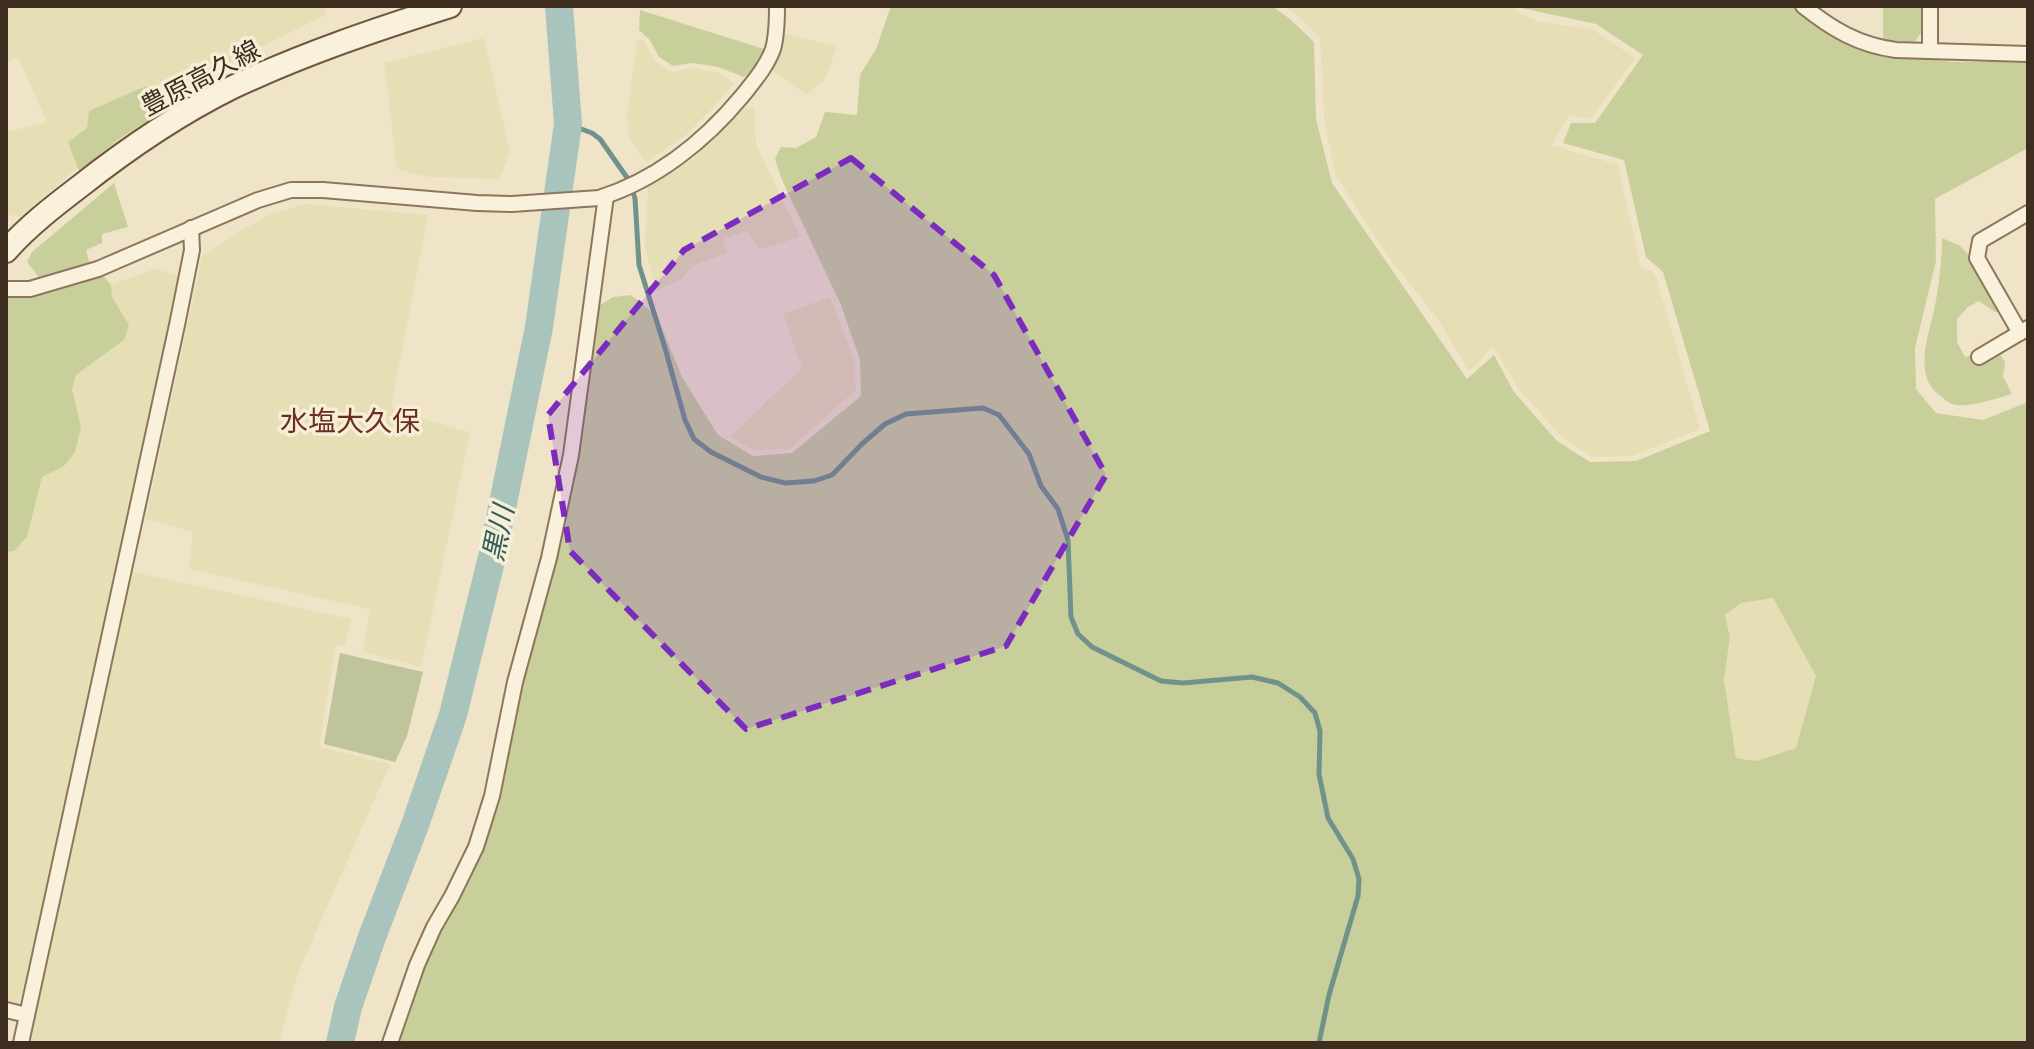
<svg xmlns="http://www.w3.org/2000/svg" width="2034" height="1049" font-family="'Noto Serif','Noto Sans JP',serif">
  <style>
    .farmland { fill: #e6deb5 }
    .green { fill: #c9cf9b; fill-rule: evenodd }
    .cemetery { fill: #bfc49a }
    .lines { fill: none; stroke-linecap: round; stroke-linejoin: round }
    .stream { stroke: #6f938a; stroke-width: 5 }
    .river { stroke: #a9c4bc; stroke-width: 28 }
    .street-casing { stroke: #8d765c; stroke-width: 18 }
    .secondary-casing { stroke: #6f573f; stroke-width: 26 }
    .street { stroke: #faf1dc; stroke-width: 14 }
    .secondary { stroke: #faf1dc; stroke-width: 22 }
    .marked { fill: #7b2cbf; fill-opacity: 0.2; stroke: #7b2cbf; stroke-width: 6; stroke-dasharray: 16 10; stroke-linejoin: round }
    .labels { text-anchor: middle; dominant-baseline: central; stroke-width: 7; stroke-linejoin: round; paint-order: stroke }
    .street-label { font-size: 26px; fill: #3d2e20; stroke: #f7eed8 }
    .neighbourhood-label { font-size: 28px; fill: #6b2e1e; stroke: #f7eed8 }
    .water-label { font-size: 28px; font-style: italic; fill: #2f5d5a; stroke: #f7eed8 }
  </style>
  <rect width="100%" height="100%" fill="#f0e4c8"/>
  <g class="farmland">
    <polygon points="6,6 325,6 325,15 202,76 157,107 145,87 68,142 78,168 20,217 6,214 6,132 47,122 18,57 6,62"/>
    <polygon points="1285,6 1513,6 1519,13 1540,22 1592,29 1635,58 1591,119 1569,115 1552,145 1618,165 1641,268 1653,271 1657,280 1700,429 1632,456 1592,457 1561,436 1519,389 1493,347 1469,372 1439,321 1385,252 1335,174 1324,118 1320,39 1296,14"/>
    <polygon points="784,34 837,46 825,79 807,95 772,70 780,57"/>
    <polygon points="484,38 510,152 500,179 428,177 397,169 384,63"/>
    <polygon points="637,40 644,40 654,60 670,72 695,68 721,73 734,84 709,112 685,136 646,162 629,138 627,119"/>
    <polygon points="754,108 756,144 800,237 759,250 747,231 723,239 727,253 694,265 680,280 656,291 645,246 648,187 688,163 744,109"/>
    <polygon points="306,204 428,215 391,408 470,433 421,667 363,652 370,609 189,569 193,532 146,519 202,256 233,235 273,213"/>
    <polygon points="155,269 178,275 143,453 26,987 17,1005 6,1002 6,552 14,551 27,537 42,477 64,466 81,427 72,388 76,375 124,340 129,325 112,297 111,285"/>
    <polygon points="830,297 854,360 856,390 789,449 754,450 730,437 802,368 783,314"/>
    <polygon points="133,572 351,619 345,645 336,645 319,747 390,764 298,973 279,1043 29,1043"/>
    <polygon points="1773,598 1816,676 1796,748 1756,761 1736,758 1724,680 1730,637 1725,615 1741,603"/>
  </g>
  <g class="green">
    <path d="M891 6H1272L1290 19 1314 42 1316 119 1332 183 1467 379 1494 355 1514 392 1557 441 1590 462 1636 461 1710 431 1663 272 1646 257 1624 160 1563 143 1571 123H1595L1643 55 1596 24 1522 8 1520 6H1792L1829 34 1883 53 1954 62H2028V148L1935 199 1936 261 1915 348 1916 389 1936 413 1983 420 2028 402V1043H396L423 968 444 921 477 859 499 799 597 307 613 297 631 295 657 316 682 377 718 435 753 456 792 453 861 396 860 360 841 305 782 180 775 159 781 147 796 148 816 137 825 112 857 115 860 75 876 49ZM1773 598 1816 676 1796 748 1756 761 1736 758 1724 680 1730 637 1725 615 1741 603Z"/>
    <polygon points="1883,6 1922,6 1922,31 1915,42 1883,40"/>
    <polygon points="640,10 767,50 757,64 744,77 718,67 693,63 673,66 659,57 650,40 639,30"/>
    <polygon points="146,86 157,107 155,116 119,139 79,171 68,142 87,128 89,111"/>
    <polygon points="114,183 128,227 102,234 102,243 86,250 90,266 43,282 27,262 32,252"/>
    <path d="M1942 238 1960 246 1968 254 2000 312H1995L1979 301 1968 307 1957 319V342L1965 357 1998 351 2005 362 2003 376 2012 394C1997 398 1967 409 1952 404 1951 404 1942 398 1942 397 1911 377 1929 335 1935 306 1939 284 1942 261 1942 238Z"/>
    <path d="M104 276 111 285 112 297 129 325 124 340 76 375 72 389 81 427 75 452 64 466 42 477 27 537 14 551 6 552V294C41 296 71 286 104 276Z"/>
  </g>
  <polygon class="cemetery" points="340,653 423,672 407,736 395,762 324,744"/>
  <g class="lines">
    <polyline class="stream" points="568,124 592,133 600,139 628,179 635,198 639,265 665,348 685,420 694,439 711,452 761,477 785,483 814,481 832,475 862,444 885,424 906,414 983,408 999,415 1029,454 1041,486 1058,509 1068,540 1071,617 1078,634 1092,647 1161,681 1183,683 1252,677 1278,683 1300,697 1315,713 1320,731 1319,774 1328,818 1353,859 1359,879 1358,896 1329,995 1319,1043"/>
    <polyline class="river" points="340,1043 348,1007 372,937 415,825 453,715 492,557 539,327 568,124 559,6"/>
    <g class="street-casing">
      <g id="street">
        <path d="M1803 6C1832 29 1858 45 1896 50L2028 54"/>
        <polyline points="1930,6 1930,51"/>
        <path d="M6 289H30L98 269 258 200 291 190H323L477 203 512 204 599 198C656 180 705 141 743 95 754 81 767 66 773 49 777 35 777 20 777 6"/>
        <polyline points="2020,333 1977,258 1980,241 2028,213"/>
        <polyline points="1979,357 2028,328"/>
        <polyline points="6,1010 27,1015"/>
        <polyline points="21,1043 177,325 192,250 191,228"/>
        <polyline points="390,1043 417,965 434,927 452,896 476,847 492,796 515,682 549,558 571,455 606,196"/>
      </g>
    </g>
    <g class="secondary-casing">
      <path id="secondary" d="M6 251C27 227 54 206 79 187 127 149 178 114 233 87 303 54 377 29 450 6"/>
    </g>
    <use href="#street" class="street"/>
    <use href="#secondary" class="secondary"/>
  </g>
  <path class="marked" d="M851 158 994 275 1106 475 1006 646 746 729 570 551 548 415 684 250Z"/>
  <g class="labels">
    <g class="street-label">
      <text transform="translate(200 77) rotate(-28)">豊原高久線</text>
    </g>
    <g class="neighbourhood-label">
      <text x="350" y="420">水塩大久保</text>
    </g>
    <g class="water-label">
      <text transform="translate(497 533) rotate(-78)">黒川</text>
    </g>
  </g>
  <rect width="2034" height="1049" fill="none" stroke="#3d2e20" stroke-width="16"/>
</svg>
